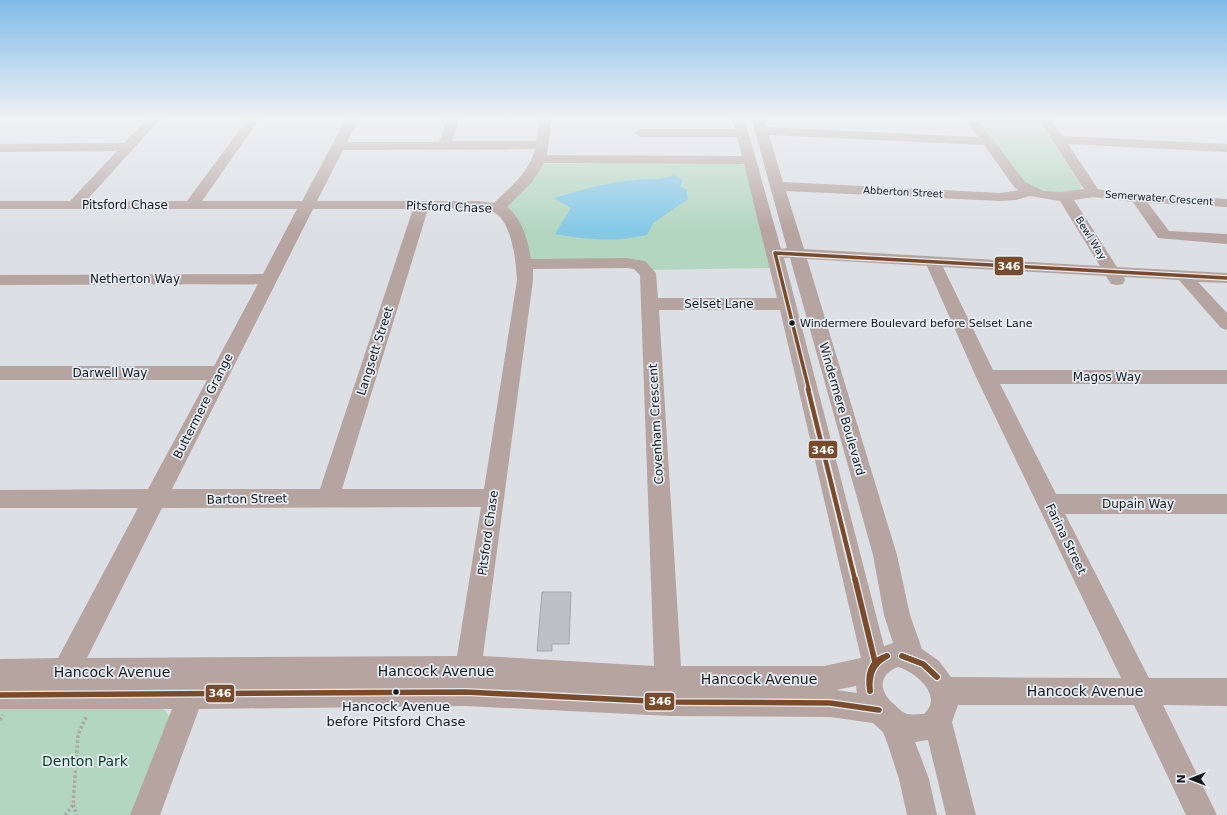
<svg xmlns="http://www.w3.org/2000/svg" width="1227" height="815" font-family="'DejaVu Sans',sans-serif">
  <style>
    .green { fill: #b3d6c0 }
    .water { fill: #84c8e6 }
    .building { fill: #bec1c4; stroke: #a3a6aa }
    .lines { fill: none; stroke-linecap: round; stroke-linejoin: round }
    .path { stroke: #afa5a3; stroke-width: 3.5; stroke-dasharray: 2.5 2.5; stroke-linecap: butt }
    .minor { fill: #b5a4a0; fill-rule: evenodd }
    .bus-1-far2-casing { stroke: #e6edf5; stroke-width: 6 }
    .bus-1-far1-casing { stroke: #e6edf5; stroke-width: 8 }
    .bus-1-casing { stroke: #e6edf5; stroke-width: 8 }
    .bus-1-far2 { stroke: #7a4b2a; stroke-width: 3.5 }
    .bus-1-far1 { stroke: #7a4b2a; stroke-width: 4.5 }
    .bus-1 { stroke: #7a4b2a; stroke-width: 5.5 }
    .bus-dot { fill: #16191c; stroke: #e6edf5; stroke-width: 1.5 }
    .labels { text-anchor: middle; dominant-baseline: central; stroke-width: 3.5; stroke-linejoin: round; paint-order: stroke }
    .far-street-label { font-size: 10px; fill: #16191c; stroke: #e6edf5 }
    .bus-label { font-size: 11px; fill: #16191c; stroke: #e6edf5; text-anchor: start }
    .street-label { font-size: 12px; fill: #16191c; stroke: #e6edf5 }
    .near-bus-label { font-size: 13px; fill: #16191c; stroke: #e6edf5 }
    .near-street-label { font-size: 14px; fill: #16191c; stroke: #e6edf5 }
    .near-park-label { font-size: 14px; fill: #003c1a; stroke: #e6edf5 }
    .line-badge { stroke: #e6edf5; stroke-width: 1.5 }
    .badge-label { font-size: 11px; text-anchor: middle; font-weight: bold; fill: #fff }
  </style>
  <rect width="100%" height="100%" fill="#dce0e4"/>
  <g class="green">
    <polygon points="977,117 1036,117 1081,185 1081,189 1075,191 1044,193 1022,181"/>
    <polygon points="737,162 746,166 770,268 651,270 636,259 528,261 505,208 543,164"/>
    <polygon points="0,707 158,707 166,711 170,718 132,815 0,815"/>
  </g>
  <path class="water" d="M674 175 683 180 680 187 686 189 688 199 653 223 647 235C614 242 588 240 555 234L571 208 554 198C581 190 607 182 635 180 648 178 662 181 674 175Z"/>
  <polygon class="building" points="542,592 571,592 569,644 552,644 552,651 537,651"/>
  <g class="lines">
    <g class="path">
      <polyline points="0,720 3,715"/>
      <polyline points="73,805 77,815"/>
      <polyline points="65,815 73,805 78,735 86,717"/>
    </g>
    <path class="minor" d="M149 117H162L86 201H187L249 117H261L202 201H302L347 117H359L347 142H439L448 117H460L452 141H536L540 117H552L547 155 742 156 737 137H640L634 133 640 129H735L732 117H744L781 249 787 248 751 117H763L766 127 978 137 964 117H976L1025 182 1044 191 1061 192 1084 189 1037 117H1049L1063 136 1227 144V152L1068 144 1098 189 1116 193 1227 199V207L1148 203 1169 231 1227 234V244L1158 238 1133 202 1093 197 1074 200 1117 267 1227 273V283L1198 282 1227 313V330L1221 328 1179 280 1124 277 1125 280 1123 284 1117 285 1111 284 1106 276 943 267 993 370H1227V384H1000L1056 494H1227V514H1065L1149 678H1227V706L1163 705 1217 815H1186L1134 705H958L952 722 976 815H946L928 740 915 742 929 779 937 815H907L899 779 888 745 883 732 873 723 830 717 670 716 465 706 199 709 160 815H130L172 709H0V659L58 658 138 508H0V490L148 489 207 380H0V366H214L258 284 0 285V275L263 274 297 209H0V201H70L117 151 0 152V144L124 143ZM769 135 984 145 1015 188 1019 190 1001 193 783 182ZM535 149C529 173 511 186 494 203L478 201H317L343 150ZM544 163 744 164 777 298H658L656 273 645 261 627 258 531 259C528 241 522 218 507 207L531 183ZM786 191 1001 201 1016 200 1030 196 1060 201 1100 266 804 249ZM313 209H413L320 489H172ZM428 209C444 209 480 206 493 212 512 220 516 262 517 280L484 489H342ZM784 258H790L873 555 884 615 893 643 884 646ZM807 259 927 266 976 377 1121 678 951 677 939 661 922 649 910 615 897 555ZM627 268 634 269 640 275 654 666 483 656 533 280V269ZM659 310H780L861 658 824 666H681ZM481 507 457 656 87 658 162 508ZM898 667C916 672 944 696 924 714 919 714 913 715 908 714 903 713 899 709 895 705 879 692 877 675 898 667ZM856 686 857 693 836 690Z"/>
    <g class="bus-1-far2-casing">
      <polyline id="bus-1-far2" points="809,390 775,253 1227,278"/>
    </g>
    <g class="bus-1-far1-casing">
      <polyline id="bus-1-far1" points="808,389 855,580"/>
    </g>
    <g class="bus-1-casing">
      <g id="bus-1">
        <polyline points="855,579 875,662"/>
        <polyline points="902,656 923,664 937,677"/>
        <polyline points="902,656 923,664 937,677"/>
        <path d="M870 691C867 676 870 660 887 656"/>
        <path d="M870 691C869 675 872 664 887 656"/>
        <polyline points="0,695 465,692 670,702 830,703 879,710"/>
      </g>
    </g>
    <use href="#bus-1-far2" class="bus-1-far2"/>
    <use href="#bus-1-far1" class="bus-1-far1"/>
    <use href="#bus-1" class="bus-1"/>
  </g>
  <linearGradient id="sky" x2="0" y2="1"><stop stop-color="#80bce7"/><stop offset="0.51" stop-color="#eff1f3"/><stop offset="1" stop-color="#eff1f3" stop-opacity="0"/></linearGradient>
  <rect width="1227" height="231" fill="url(#sky)"/>
  <g class="bus-dot">
    <circle cx="792" cy="323" r="3.5"/>
    <circle cx="396" cy="692" r="3.5"/>
  </g>
  <g class="labels">
    <g class="far-street-label">
      <text transform="translate(903 192) rotate(3)">Abberton Street</text>
      <text transform="translate(1159 198) rotate(4)">Semerwater Crescent</text>
      <text transform="translate(1091 238) rotate(58)">Bewl Way</text>
    </g>
    <g class="bus-label">
      <text x="800" y="323">Windermere Boulevard before Selset Lane</text>
    </g>
    <g class="street-label">
      <text x="125" y="205">Pitsford Chase</text>
      <text transform="translate(449 207) rotate(2)">Pitsford Chase</text>
      <text x="135" y="279">Netherton Way</text>
      <text x="719" y="304">Selset Lane</text>
      <text transform="translate(375 351) rotate(-72)">Langsett Street</text>
      <text x="110" y="373">Darwell Way</text>
      <text x="1107" y="377">Magos Way</text>
      <text transform="translate(203 406) rotate(-63)">Buttermere Grange</text>
      <text transform="translate(842 409) rotate(74)">Windermere Boulevard</text>
      <text transform="translate(656 424) rotate(-93)">Covenham Crescent</text>
      <text transform="translate(247 499) rotate(-1)">Barton Street</text>
      <text x="1138" y="504">Dupain Way</text>
      <text transform="translate(488 533) rotate(-82)">Pitsford Chase</text>
      <text transform="translate(1066 539) rotate(64)">Farina Street</text>
    </g>
    <g class="near-bus-label">
      <text x="396" y="706">Hancock Avenue<tspan x="396" dy="15">before Pitsford Chase</tspan></text>
    </g>
    <g class="near-street-label">
      <text x="436" y="671">Hancock Avenue</text>
      <text x="112" y="672">Hancock Avenue</text>
      <text x="759" y="679">Hancock Avenue</text>
      <text x="1085" y="691">Hancock Avenue</text>
    </g>
    <g class="near-park-label">
      <text x="85" y="761">Denton Park</text>
    </g>
  </g>
  <g class="line-badge">
    <rect x="994" y="256" width="30" height="20" rx="4" fill="#7a4b2a"/>
    <rect x="808" y="440" width="30" height="19" rx="4" fill="#7a4b2a"/>
    <rect x="205" y="684" width="30" height="19" rx="4" fill="#7a4b2a"/>
    <rect x="644" y="692" width="31" height="19" rx="4" fill="#7a4b2a"/>
  </g>
  <g class="badge-label">
    <text x="1009" y="270">346</text>
    <text x="823" y="454">346</text>
    <text x="220" y="697">346</text>
    <text x="660" y="705">346</text>
  </g>
  <g transform="translate(1191 779) rotate(270)" stroke="#e6edf5" stroke-width="3" paint-order="stroke">
  <path d="M0-3L7 15L0 10L-7 15Z" fill="#16191c"/>
  <text y="-6" font-size="11" font-weight="bold" text-anchor="middle" fill="#16191c">N</text>
  </g>
</svg>
